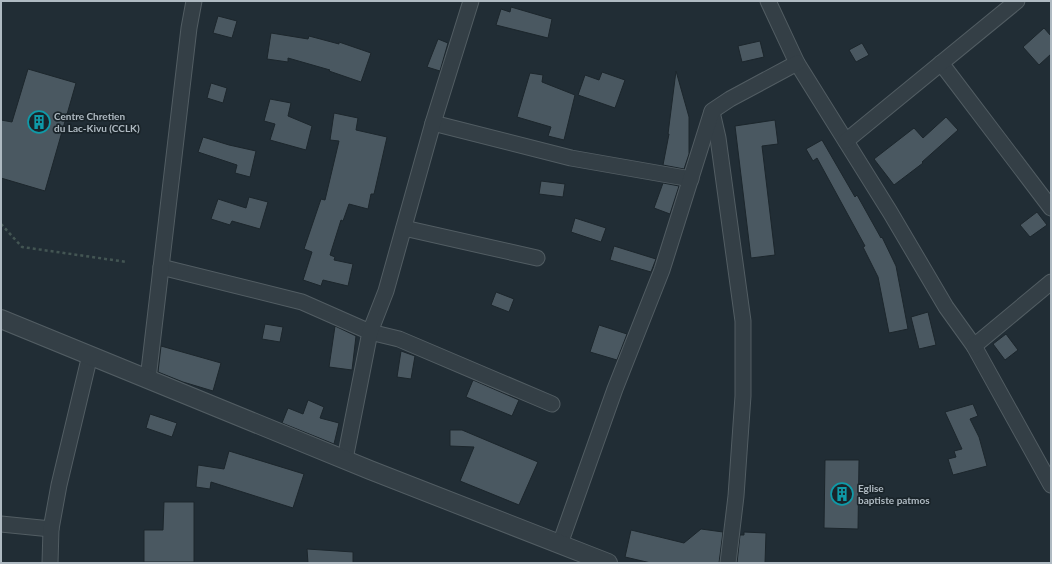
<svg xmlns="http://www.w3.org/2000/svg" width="1052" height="564" font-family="Lato,sans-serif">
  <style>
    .building { fill: #4a5861; stroke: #1c262c }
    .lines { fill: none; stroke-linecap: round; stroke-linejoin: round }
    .minor-casing { stroke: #525d63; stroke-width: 17 }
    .tertiary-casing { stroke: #525d63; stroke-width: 20 }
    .path { stroke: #435553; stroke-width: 2.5; stroke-dasharray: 3 3; stroke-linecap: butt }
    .minor { stroke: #343f46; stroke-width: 15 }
    .tertiary { stroke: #343f46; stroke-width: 18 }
    .labels { text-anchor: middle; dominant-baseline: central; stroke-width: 3.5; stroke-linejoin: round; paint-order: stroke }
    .poi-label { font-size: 10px; font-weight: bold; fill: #afbac2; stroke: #1a242a; text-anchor: start }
  </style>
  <rect width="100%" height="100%" fill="#212d35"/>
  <g class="building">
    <polygon points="511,7 552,19 548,38 496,25 501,9 510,12"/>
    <polygon points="218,16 237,21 232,38 213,33"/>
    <polygon points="1044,28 1051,36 1051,54 1039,65 1023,47"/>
    <polygon points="271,33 308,39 309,36 339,44 339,42 371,53 361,82 329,71 330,70 288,58 288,62 267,59"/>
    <polygon points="438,39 448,43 440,71 427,67"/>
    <polygon points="760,41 764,57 742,62 738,46"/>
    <polygon points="862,43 869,55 856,62 849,50"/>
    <polygon points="28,69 76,83 45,191 1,178 1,120 12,122"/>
    <polygon points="676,71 689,117 689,154 684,169 663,165 669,134 668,134"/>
    <polygon points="602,72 625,80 615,108 578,95 585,75 599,80"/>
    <polygon points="530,73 543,75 542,82 575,95 564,140 548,136 551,127 517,117"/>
    <polygon points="211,83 227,88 223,103 207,98"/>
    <polygon points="270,99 291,103 288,116 312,126 306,150 270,140 275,124 264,121"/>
    <polygon points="334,113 358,118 356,130 387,137 374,194 371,194 368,209 349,204 343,221 341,220 330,255 335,257 334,260 353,264 348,286 323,280 321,286 303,280 312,252 304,249 321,199 325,200 339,141 330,140"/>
    <polygon points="946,117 958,130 922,162 923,163 894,185 874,159 914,128 923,138"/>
    <polygon points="775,120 778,144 762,146 775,255 751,258 735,126"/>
    <polygon points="203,137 229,145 256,151 250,177 235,173 237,165 198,152"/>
    <polygon points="822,140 855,197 857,195 881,238 882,237 896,266 908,329 889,333 878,277 863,247 865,246 817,158 813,161 806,149"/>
    <polygon points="541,181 565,184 563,197 539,194"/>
    <polygon points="663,183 679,186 670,214 654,208"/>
    <polygon points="249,197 268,202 260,229 232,221 230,225 211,219 218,199 246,208"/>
    <polygon points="1037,212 1047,225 1030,237 1020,225"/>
    <polygon points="575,218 606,228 601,242 571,232"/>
    <polygon points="614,246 656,259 651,272 610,260"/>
    <polygon points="496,292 514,299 509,312 491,305"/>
    <polygon points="928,312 936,345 919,349 911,317"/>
    <polygon points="265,324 283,327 280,342 262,339"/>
    <polygon points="599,325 627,334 617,360 590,352"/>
    <polygon points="335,326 356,336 352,370 329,367"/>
    <polygon points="1006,334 1018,350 1005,360 993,344"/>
    <polygon points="161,346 221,363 213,391 183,382 158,372"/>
    <polygon points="401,351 415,356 411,379 397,377"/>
    <polygon points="473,380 519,400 512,416 466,397"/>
    <polygon points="308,400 324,407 320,418 339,423 334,444 282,423 288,408 303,414"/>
    <polygon points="973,404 978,416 970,419 979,437 987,466 953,475 948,459 956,457 954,451 962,449 945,412"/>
    <polygon points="150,414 177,423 172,437 146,428"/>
    <polygon points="450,430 462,430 538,462 519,505 460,481 474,447 450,446"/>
    <polygon points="229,451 304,474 293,508 211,482 210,489 196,487 198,465 224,469"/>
    <polygon points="825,460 859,460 858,529 824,528"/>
    <polygon points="164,502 194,502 194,562 144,562 144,530 163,530"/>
    <polygon points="701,529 723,532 719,563 651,563 625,557 631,530 684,543"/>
    <polygon points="744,532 766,533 765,563 737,563 740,535 744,535"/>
    <polygon points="307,549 353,552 353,563 308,563"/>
  </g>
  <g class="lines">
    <g class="minor-casing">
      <g id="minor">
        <polyline points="768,1 797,63 890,212 946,307 974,346 1051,485"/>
        <polyline points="941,63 1051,208"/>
        <polyline points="712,112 718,138 743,321 743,396 736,496 728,563"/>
        <polyline points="433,123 571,158 691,179"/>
        <polyline points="846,141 1017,1"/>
        <polyline points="404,228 537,258"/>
        <polyline points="161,267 302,302 370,332 399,339 552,404"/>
        <polyline points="974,346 1051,282"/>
        <polyline points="148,379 189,28 194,1"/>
        <polyline points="345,459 370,332 386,291 433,123 471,1"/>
        <polyline points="1,524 51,529"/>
        <polyline points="560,544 615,389 662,270 712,111 730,99 797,63"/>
        <polyline points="50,563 51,529 59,485 90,355"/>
      </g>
    </g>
    <g class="tertiary-casing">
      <polyline id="tertiary" points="1,319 370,470 608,563"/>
    </g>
    <polyline class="path" points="1,224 22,247 127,262"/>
    <use href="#minor" class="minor"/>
    <use href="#tertiary" class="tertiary"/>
  </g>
  <defs>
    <g id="building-ring" transform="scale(1.15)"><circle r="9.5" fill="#1a242a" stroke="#0f9aa8" stroke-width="1.5"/><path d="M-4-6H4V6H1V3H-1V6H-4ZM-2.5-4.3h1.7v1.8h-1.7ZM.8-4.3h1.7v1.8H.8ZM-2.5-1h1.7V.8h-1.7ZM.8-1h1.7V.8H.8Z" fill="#0f9aa8"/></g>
  </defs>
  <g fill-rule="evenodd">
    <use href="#building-ring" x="39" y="122"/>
    <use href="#building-ring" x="842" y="494"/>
  </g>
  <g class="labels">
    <g class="poi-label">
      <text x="54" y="116">Centre Chretien<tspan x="54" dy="12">du Lac-Kivu (CCLK)</tspan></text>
      <text x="858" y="488">Eglise<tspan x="858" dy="12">baptiste patmos</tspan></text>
    </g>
  </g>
  <rect width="1052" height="564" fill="none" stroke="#afbac2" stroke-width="4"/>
</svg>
